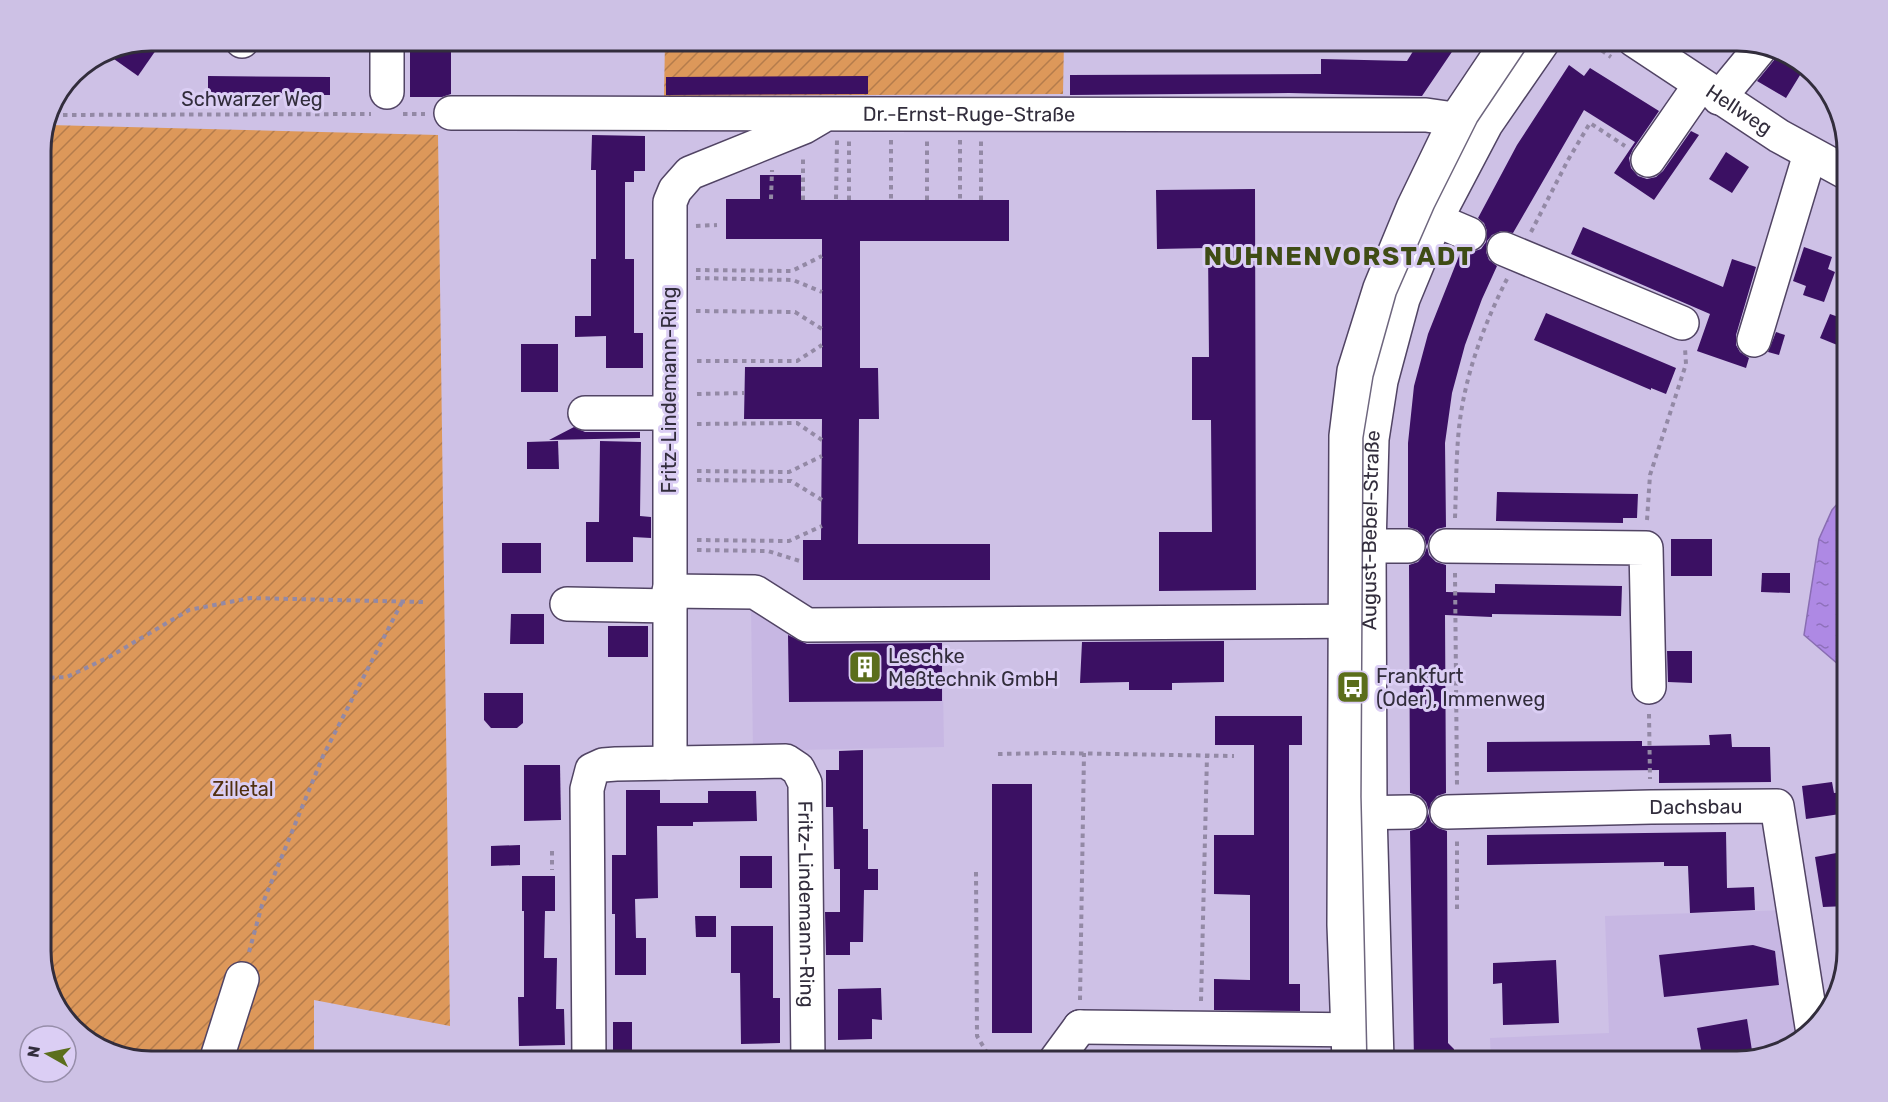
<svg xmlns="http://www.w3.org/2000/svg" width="1888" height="1102" font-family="Rubik,sans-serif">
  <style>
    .built { fill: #c7b7e3 }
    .garden { fill: url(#garden-furrows) }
    .water { fill: url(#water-ripples); stroke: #896db2; stroke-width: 1.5 }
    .building { fill: #3b1063 }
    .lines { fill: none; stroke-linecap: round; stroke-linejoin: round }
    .minor-casing { stroke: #514464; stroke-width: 36 }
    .path { stroke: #9389a5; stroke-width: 4; stroke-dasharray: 4.5 4.5; stroke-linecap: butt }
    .minor { stroke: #fff; stroke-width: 33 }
    .tram { stroke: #6e667e; stroke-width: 1.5 }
    .labels { text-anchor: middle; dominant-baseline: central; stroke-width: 6; stroke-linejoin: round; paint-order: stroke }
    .street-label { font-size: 20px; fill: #322d3c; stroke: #dbcef4 }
    .poi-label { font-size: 20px; fill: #322d3c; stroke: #dbcef4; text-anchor: start }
    .park-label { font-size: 20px; fill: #502f0f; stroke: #dbcef4 }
    .district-label { font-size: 26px; font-weight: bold; letter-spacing: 1.5px; fill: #3f4c15; stroke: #dbcef4 }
    .rim { fill: none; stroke: #322d3c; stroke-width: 3 }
  </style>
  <defs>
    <pattern id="garden-furrows" width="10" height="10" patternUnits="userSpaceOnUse" patternTransform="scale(1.5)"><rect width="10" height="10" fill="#dd985a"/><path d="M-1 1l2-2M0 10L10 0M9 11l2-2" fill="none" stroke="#b47c4c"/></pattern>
    <pattern id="water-ripples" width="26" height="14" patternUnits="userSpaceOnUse" patternTransform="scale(1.5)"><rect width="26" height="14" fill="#ae89e4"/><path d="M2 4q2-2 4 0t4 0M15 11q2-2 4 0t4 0" fill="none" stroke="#8e70ba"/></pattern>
  </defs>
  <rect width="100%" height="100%" fill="#cec1e6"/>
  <g class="built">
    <polygon points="751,607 942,632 944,747 753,751"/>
    <polygon points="1784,910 1804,1035 1793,1047 1737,1061 1491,1061 1490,1038 1609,1033 1605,916"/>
  </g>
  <g class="garden">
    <polygon points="665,41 1064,41 1063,94 664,96"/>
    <polygon points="49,125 438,135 450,1026 314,1000 314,1061 151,1061 96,1047 55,1007 41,958 41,144"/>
  </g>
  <polygon class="water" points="1847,493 1847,681 1839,665 1804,635 1819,539 1832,510"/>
  <g class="building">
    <polygon points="151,40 163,40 138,76 104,52 109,49"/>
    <polygon points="410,40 451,40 451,94 442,97 410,97"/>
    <polygon points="1420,40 1460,40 1422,96 1289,93 1070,95 1070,75 1321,74 1321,59 1407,61"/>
    <polygon points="1779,52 1787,54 1805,67 1786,98 1757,81 1775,59"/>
    <polygon points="1569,65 1584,76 1590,68 1659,111 1633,149 1629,158 1631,168 1638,176 1647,179 1656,177 1663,171 1691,131 1699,135 1654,200 1614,173 1635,142 1584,110 1513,233 1501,231 1492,235 1487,241 1486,252 1489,260 1497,266 1482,299 1465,345 1452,393 1445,443 1446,527 1437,529 1430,536 1427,546 1429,555 1436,562 1446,565 1446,592 1495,593 1495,584 1622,586 1621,616 1492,614 1492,617 1445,615 1446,793 1437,796 1431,803 1429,811 1426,802 1420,796 1410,793 1409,565 1418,562 1424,555 1427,547 1424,536 1417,530 1408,527 1408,443 1414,386 1428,334 1461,251 1472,252 1481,249 1486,242 1487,231 1484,223 1478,218 1517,145"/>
    <polygon points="208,76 330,77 330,95 208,94"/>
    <polygon points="868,76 868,94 666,95 666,77"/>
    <polygon points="592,135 645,136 645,171 634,171 634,182 625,182 625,259 634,259 634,333 643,333 643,368 606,368 606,336 575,337 575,316 591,316 591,259 596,259 596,170 591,170"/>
    <polygon points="1726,152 1749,167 1732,193 1709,179"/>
    <polygon points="760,175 801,175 801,200 1009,200 1009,241 860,241 860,368 878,368 879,419 859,419 858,544 990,544 990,580 803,580 803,540 821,540 822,419 744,419 745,367 822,367 822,239 726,239 726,199 760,199"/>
    <polygon points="1255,189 1256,590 1159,591 1159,532 1212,532 1211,420 1192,420 1192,357 1209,357 1208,248 1157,249 1156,190"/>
    <polygon points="1583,227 1723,287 1732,259 1756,267 1736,335 1736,345 1740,352 1749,358 1746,368 1697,351 1710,314 1571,254"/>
    <polygon points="1804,247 1832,257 1828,269 1835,272 1824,302 1803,295 1806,286 1793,281"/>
    <polygon points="1546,313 1676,368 1666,394 1651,388 1651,390 1534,340"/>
    <polygon points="1830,314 1847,320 1847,349 1820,338"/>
    <polygon points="1776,332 1785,335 1779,355 1768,352"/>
    <rect x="521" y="344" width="37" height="48"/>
    <polygon points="574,427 585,432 640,432 640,438 549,440"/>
    <polygon points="558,441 559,469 527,469 527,442"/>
    <polygon points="600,441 641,442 640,516 651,517 651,538 633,537 633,562 586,562 586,522 599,522"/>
    <polygon points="1497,492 1638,494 1637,518 1623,518 1623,523 1496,521"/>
    <rect x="1671" y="539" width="41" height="37"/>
    <rect x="502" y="543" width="39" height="30"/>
    <polygon points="1762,573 1790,573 1790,593 1761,592"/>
    <polygon points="511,614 544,614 544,644 510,644"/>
    <rect x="608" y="626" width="40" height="31"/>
    <polygon points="788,635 807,644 942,643 942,701 789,702"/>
    <polygon points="1224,641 1224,682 1172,683 1172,690 1129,690 1129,682 1080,683 1082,642"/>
    <polygon points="1667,651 1692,651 1692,683 1668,682"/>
    <polygon points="484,693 523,693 523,723 517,728 491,728 484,720"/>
    <polygon points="1215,716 1302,716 1302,745 1289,745 1289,984 1300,984 1300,1011 1214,1010 1214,979 1250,980 1250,895 1214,894 1214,835 1254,835 1254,745 1215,745"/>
    <polygon points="1731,734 1732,747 1770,747 1771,782 1659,783 1659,770 1487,772 1487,742 1642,741 1642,746 1710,745 1709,735"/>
    <polygon points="863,750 863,829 868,829 868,869 878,869 878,890 864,890 863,942 850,942 850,955 826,955 825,912 840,912 840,869 834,869 833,807 826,807 826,770 839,770 839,751"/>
    <polygon points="524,765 560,765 561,820 524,821"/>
    <polygon points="1832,782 1834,793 1844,792 1847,813 1806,819 1802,786"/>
    <rect x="992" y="784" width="40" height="249"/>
    <polygon points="626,790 660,790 660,803 708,803 708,791 756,791 757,821 693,822 693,826 657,826 658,898 635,899 636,938 646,938 646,975 615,975 615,914 612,914 612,855 626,855"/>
    <polygon points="1428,813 1431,822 1438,828 1447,831 1448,1043 1454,1049 1454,1061 1414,1061 1410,831 1420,828 1426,822"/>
    <polygon points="1726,832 1727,888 1754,887 1755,910 1690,913 1688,866 1664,866 1664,862 1487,865 1487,835"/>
    <polygon points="520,845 520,865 491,866 491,846"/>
    <polygon points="1847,851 1847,906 1823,907 1815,857"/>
    <rect x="740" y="856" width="32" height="32"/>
    <polygon points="522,876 555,876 555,911 545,911 544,958 557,958 556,1009 564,1009 565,1045 519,1046 518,997 524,997 524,911 522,911"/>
    <polygon points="695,916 716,916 716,937 696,937"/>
    <polygon points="731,926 773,926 773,998 780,998 780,1043 741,1044 740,973 731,973"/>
    <polygon points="1753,945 1775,951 1779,985 1664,997 1659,955"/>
    <polygon points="1556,960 1559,1023 1503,1025 1502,983 1493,984 1493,963"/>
    <polygon points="881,988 882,1020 872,1019 872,1039 838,1040 838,989"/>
    <polygon points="1747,1019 1753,1057 1737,1061 1703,1061 1697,1028"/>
    <rect x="613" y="1022" width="19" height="40"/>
  </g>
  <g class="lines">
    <g class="minor-casing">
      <g id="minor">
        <polyline points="242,40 242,41"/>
        <path id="s1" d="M1634 40 1779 136 1847 173"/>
        <polyline points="387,92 387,40"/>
        <polyline points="1719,98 1761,47"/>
        <path id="s2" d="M451 113 1426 115 1475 122"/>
        <polyline points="1648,160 1700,85"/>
        <polyline points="1415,211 1469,234"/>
        <polyline points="1504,249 1682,323"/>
        <polyline points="1754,340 1810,154"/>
        <polyline points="585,413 669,413"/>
        <polyline points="1347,546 1408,546"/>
        <polyline points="1446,546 1646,548 1649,687"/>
        <polyline points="669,591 755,592 807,625 1366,621"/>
        <polyline points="567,604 670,606"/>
        <polyline points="670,763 670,202 675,190 690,173 804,127 821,117"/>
        <path id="s3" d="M1447 812 1651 807 1777 806 1812 1027"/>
        <polyline points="1349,813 1410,812"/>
        <polyline points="1080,1027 1369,1030"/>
        <polyline points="216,1061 242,979"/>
        <path id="s4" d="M589 1061 587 789 592 770 603 765 616 764 786 761 798 769 805 783 808 1061"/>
        <polyline points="1055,1061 1080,1027"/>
        <polyline points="1349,1061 1344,925 1346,436 1354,371 1380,288 1413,208 1456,119 1509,40"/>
        <path id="s5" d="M1377 1061 1370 812 1369 546 1372 439 1381 381 1403 299 1436 219 1486 124 1544 40"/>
      </g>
    </g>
    <g class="path">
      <polyline points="1587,40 1611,57"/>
      <polyline points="403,114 425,114"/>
      <polyline points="54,115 371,114"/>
      <polyline points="891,140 891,199"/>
      <polyline points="960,140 960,200"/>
      <polyline points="771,199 772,170"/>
      <polyline points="836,199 837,140"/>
      <polyline points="803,200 803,155"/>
      <polyline points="849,200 849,140"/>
      <polyline points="927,200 927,140"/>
      <polyline points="981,200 981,140"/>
      <polyline points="696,226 717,225"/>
      <polyline points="1531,232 1568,160 1590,123 1625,146"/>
      <polyline points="696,270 792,271 822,256"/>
      <polyline points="696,278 793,280 822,292"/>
      <polyline points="696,311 795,312 822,329"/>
      <polyline points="697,361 797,361 822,345"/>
      <polyline points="697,394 744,393"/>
      <polyline points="697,424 797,423 822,440"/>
      <polyline points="697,471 789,472 822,456"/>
      <polyline points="697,480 791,481 822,500"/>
      <path d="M1455 518C1456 492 1456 465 1458 439 1462 383 1482 328 1507 279"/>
      <polyline points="1647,520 1650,475 1686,364 1685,348"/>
      <polyline points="697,540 789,541 822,526"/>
      <polyline points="697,550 768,551 803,562"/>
      <polyline points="1455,573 1457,785"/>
      <polyline points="41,678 67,677 109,657 189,610 250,598 423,602"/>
      <polyline points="1649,714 1650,779"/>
      <polyline points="998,754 1056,753 1234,756"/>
      <polyline points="552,851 552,870"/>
      <polyline points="976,872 977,1036 992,1061"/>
      <polyline points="1457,909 1457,837"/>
      <polyline points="249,952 262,905 323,756 402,602"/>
      <polyline points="1080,1000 1084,753"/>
      <polyline points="1201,1001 1207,756"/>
    </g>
    <use href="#minor" class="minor"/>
    <polyline class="tram" points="1367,1061 1361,797 1363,438 1373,377 1396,295 1434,208 1477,122 1532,40"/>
  </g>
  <defs>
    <g id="building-square" transform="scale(1.725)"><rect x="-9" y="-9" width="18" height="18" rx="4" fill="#5b6e1c" stroke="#dbcef4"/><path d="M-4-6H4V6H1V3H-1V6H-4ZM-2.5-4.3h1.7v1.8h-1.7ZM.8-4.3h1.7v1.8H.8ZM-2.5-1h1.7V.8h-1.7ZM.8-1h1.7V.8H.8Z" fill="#fff"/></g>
    <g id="bus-square" transform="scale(1.725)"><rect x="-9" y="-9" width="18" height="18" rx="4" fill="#5b6e1c" stroke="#dbcef4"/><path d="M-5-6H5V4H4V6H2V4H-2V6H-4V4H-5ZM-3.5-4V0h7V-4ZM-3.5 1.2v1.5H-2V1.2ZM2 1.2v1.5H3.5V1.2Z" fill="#fff"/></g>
  </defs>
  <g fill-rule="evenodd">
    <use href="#building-square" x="865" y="667"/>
    <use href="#bus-square" x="1353" y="687"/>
  </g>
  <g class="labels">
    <g class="street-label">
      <text x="252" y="99">Schwarzer Weg</text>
      <text stroke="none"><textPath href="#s1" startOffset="126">Hellweg</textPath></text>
      <text stroke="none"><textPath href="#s2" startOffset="518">Dr.-Ernst-Ruge-Straße</textPath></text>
      <text transform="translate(669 390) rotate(-90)">Fritz-Lindemann-Ring</text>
      <text stroke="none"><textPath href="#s5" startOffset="531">August-Bebel-Straße</textPath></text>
      <text stroke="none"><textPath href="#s3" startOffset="249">Dachsbau</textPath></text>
      <text stroke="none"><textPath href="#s4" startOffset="638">Fritz-Lindemann-Ring</textPath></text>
    </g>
    <g class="poi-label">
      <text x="888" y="656">Leschke<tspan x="888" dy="23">Meßtechnik GmbH</tspan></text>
      <text x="1376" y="676">Frankfurt<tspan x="1376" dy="23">(Oder), Immenweg</tspan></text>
    </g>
    <g class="park-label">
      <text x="243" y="789">Zilletal</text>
    </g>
    <g class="district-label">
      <text x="1339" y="256">NUHNENVORSTADT</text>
    </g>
  </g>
  <path d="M0 0H1888V1102H0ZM151 51H1737A100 100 0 0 1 1837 151V951A100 100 0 0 1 1737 1051H151A100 100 0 0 1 51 951V151A100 100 0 0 1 151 51Z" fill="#cdc1e5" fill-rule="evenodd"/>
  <path class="rim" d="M151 51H1737A100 100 0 0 1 1837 151V951A100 100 0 0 1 1737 1051H151A100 100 0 0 1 51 951V151A100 100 0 0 1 151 51Z"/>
  <g transform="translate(48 1054) rotate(279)"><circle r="28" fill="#dbcef4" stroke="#978eaa" stroke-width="1.5"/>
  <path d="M0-4.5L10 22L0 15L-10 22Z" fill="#5b6e1c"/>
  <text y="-9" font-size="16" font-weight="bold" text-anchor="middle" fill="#322d3c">N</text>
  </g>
</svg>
